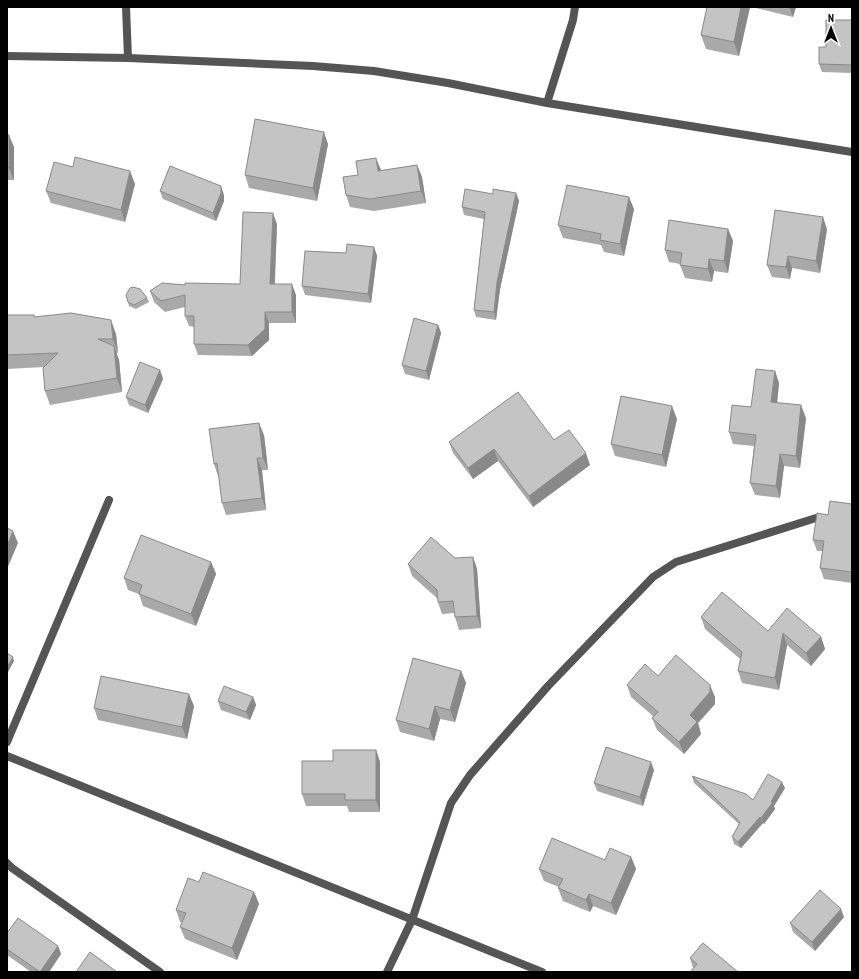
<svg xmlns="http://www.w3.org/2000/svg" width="859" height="979" font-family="'PT Sans Narrow',sans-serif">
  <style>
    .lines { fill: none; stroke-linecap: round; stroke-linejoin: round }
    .minor { stroke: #555; stroke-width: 8 }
    .wall { fill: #a9a9a9 }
    .shaded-wall { fill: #898989 }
    .building { fill: #c4c4c4; stroke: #898989 }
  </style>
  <rect width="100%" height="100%" fill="#fff"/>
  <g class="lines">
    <g class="minor">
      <polyline points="126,7 128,58"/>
      <polyline points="7,56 128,58 313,66 374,71 448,83 547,103 852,152"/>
      <polyline points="547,103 573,20 575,7"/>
      <polyline points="7,742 109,500"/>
      <polyline points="7,756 542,972"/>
      <polyline points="7,863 12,868 160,972"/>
      <polyline points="387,972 412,920 451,803 470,775 548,686 653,577 676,562 816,518"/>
    </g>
  </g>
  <g class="wall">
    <polygon points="707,7 750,7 739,56 706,49 701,35"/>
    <polygon points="752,7 796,7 793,17"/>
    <polygon points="852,20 852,73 822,72 819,64 826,47"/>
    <polygon points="7,135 14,147 14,180 7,180"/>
    <polygon points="328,144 317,201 249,188 245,175"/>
    <polygon points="417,165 422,177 426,203 374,211 350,207 346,195 381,171"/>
    <polygon points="73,167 135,184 125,222 51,203 46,191"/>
    <polygon points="160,191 224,195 224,201 216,221 163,199"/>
    <polygon points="516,193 519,201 500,289 496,320 476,317 474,310 484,219 464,215 462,207 493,194"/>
    <polygon points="634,209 624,256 604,252 601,245 563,238 558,225"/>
    <polygon points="277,224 275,284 296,295 296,323 269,323 269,340 252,356 198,355 194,344 194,327 189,326 185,316 185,307 165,312 154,302 150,291 185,285 240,284"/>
    <polygon points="728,229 733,241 728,273 714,271 712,282 685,278 680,265 680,264 669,262 665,250"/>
    <polygon points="827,229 820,273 792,268 790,279 772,277 767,265"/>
    <polygon points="374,247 377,256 371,303 305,295 302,286 346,253"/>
    <polygon points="126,295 147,298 149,302 136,309 129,306"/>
    <polygon points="7,315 34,315 35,317 116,334 118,353 116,353 119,360 122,392 50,405 45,391 44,367 7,369"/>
    <polygon points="438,325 441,333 429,380 405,374 402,365"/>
    <polygon points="160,370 163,379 148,413 129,405 126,397"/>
    <polygon points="775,371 779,383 777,403 806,418 800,468 784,466 780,498 755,495 750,483 754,446 733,444 729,432 751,407"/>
    <polygon points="677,419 666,467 615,456 611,444"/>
    <polygon points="264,435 268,470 262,470 266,510 226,515 222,503 219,476 218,476 214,464"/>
    <polygon points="554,440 590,465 533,507 498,461 473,479 453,453 449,442"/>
    <polygon points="852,504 852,583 824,579 820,568 823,551 817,551 813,540 828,515"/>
    <polygon points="473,557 477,569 481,628 459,630 455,617 454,613 442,614 438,602 438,599 412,576 408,564 455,558"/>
    <polygon points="211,562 216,574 196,626 143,606 139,594 128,590 124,578"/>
    <polygon points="701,617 768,631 821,637 825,649 811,666 787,645 779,690 742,683 738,671 740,659 705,629"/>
    <polygon points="461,671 466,683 455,722 440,719 434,741 400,732 396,720"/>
    <polygon points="658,676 715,697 715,704 698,723 701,734 684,754 657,730 652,718 653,716 631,697 627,685"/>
    <polygon points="253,697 256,705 250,720 221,710 218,701"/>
    <polygon points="194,706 187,739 98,720 94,708"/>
    <polygon points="376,750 380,762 380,812 349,812 347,806 306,806 302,794 333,761"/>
    <polygon points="654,770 643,806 597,791 594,783"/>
    <polygon points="692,776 753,800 785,788 774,806 775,809 764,824 763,823 741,848 734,844 732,837 739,824 694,783"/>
    <polygon points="631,857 636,869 616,915 593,906 590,912 563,901 558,888 559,887 544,881 539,869"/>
    <polygon points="199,882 254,892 259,904 237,960 185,939 180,927 182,922 180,922 176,910"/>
    <polygon points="844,917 815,951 793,932 790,923"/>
    <polygon points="7,933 58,946 61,954 49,972 31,972 7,955"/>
    <polygon points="690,958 738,972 693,968"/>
  </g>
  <g class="shaded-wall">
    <polygon points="741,7 750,7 739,56 734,42"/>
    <polygon points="789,7 796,7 793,17"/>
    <polygon points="324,132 328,144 317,201 313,188"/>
    <polygon points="9,135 14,147 14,180 9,168"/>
    <polygon points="376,158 381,170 383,184 378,171"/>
    <polygon points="417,165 422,177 426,203 421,191"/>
    <polygon points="130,171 135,184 125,222 121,210"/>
    <polygon points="221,186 224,195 224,201 216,221 213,213"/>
    <polygon points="516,193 519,201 500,289 496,320 494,312 497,282"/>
    <polygon points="629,197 634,209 624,256 620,244"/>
    <polygon points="273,213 277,224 274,295 270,284"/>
    <polygon points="823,217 827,229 820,273 816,261"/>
    <polygon points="728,229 733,241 728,273 724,261"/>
    <polygon points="374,247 377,256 371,303 368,294"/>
    <polygon points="788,256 792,268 790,279 786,267"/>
    <polygon points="709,259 714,271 712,282 708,269"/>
    <polygon points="292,284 296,295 296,323 292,312"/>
    <polygon points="265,312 269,323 269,340 252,356 248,345"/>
    <polygon points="111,320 116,334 118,353 113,339"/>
    <polygon points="438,325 441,333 429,380 426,371"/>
    <polygon points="114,346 119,360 122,392 117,378"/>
    <polygon points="160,370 163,379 148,413 145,405"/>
    <polygon points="775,371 779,383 776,414 771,402"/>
    <polygon points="801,405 806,418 800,468 796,456"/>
    <polygon points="672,406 677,419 666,467 662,455"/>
    <polygon points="259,423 264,435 268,470 263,458"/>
    <polygon points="494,449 498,461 473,479 468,468"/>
    <polygon points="586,453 590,465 533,507 529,496"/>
    <polygon points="780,454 784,466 780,498 776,486"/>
    <polygon points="257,458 262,470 266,510 262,498"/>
    <polygon points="13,531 18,543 7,569 7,546"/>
    <polygon points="473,557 477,569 481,628 477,616"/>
    <polygon points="211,562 216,574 196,626 191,614"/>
    <polygon points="783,633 787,645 779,690 775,678"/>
    <polygon points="821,637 825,649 811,666 806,653"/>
    <polygon points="13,657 14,661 7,674 7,667"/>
    <polygon points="461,671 466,683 455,722 450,710"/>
    <polygon points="710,685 715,697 715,704 698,723 701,734 684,754 679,742 690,715"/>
    <polygon points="189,694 194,706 187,739 182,727"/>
    <polygon points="253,697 256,705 250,720 246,712"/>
    <polygon points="435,706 440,719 434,741 429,729"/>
    <polygon points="376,750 380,762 380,812 376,800"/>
    <polygon points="651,762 654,770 643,806 640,797"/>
    <polygon points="782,782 785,788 774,806 775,809 764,824 761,818"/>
    <polygon points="760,817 763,823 741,848 738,842"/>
    <polygon points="631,857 636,869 616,915 611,903"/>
    <polygon points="254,892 259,904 237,960 232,948"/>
    <polygon points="589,894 593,906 590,912 586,900"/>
    <polygon points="841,909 844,917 815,951 812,942"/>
    <polygon points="58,946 61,954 49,972 40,972"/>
  </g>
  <g class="building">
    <polygon points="707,7 741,7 734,42 701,35"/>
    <polygon points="826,20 852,20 852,65 819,64 819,47 826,47"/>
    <polygon points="255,119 324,132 313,188 245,175"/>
    <rect x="7" y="135" width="2" height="33"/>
    <polygon points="75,157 130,171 121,210 46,191 54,162 73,167"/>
    <polygon points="376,158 378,171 417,165 421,191 370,199 346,195 343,177 358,175 356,161"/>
    <polygon points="170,166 221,186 221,193 213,213 160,191"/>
    <polygon points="567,185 629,197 620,244 600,240 601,234 558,225"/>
    <polygon points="465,189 493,194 493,189 516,193 497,282 494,312 474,310 485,212 462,207"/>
    <polygon points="775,210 823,217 816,261 788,256 786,267 767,265"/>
    <polygon points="243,212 273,213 270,284 292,284 292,312 265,312 265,329 248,345 194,344 194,316 185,316 185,295 161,301 150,291 162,283 185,285 185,283 240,284"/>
    <polygon points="669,220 728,229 724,261 709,259 708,269 680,265 682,253 665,250"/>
    <polygon points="347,244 374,247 368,294 302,286 305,251 346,253"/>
    <polygon points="133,287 140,289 147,298 134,305 128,302 126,295 130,288"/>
    <polygon points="71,313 111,320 113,339 98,339 114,346 117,378 45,391 43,368 58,353 7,355 7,315 34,315 34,317"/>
    <polygon points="414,318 438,325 426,371 402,365"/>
    <polygon points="140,362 160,370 145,405 126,397"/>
    <polygon points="756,369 775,371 771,402 801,405 796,456 780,454 776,486 750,483 756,435 729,432 732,405 751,407"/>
    <polygon points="518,392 554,440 569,430 586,453 529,496 494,449 468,468 449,442"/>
    <polygon points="621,396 672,406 662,455 611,444"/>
    <polygon points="259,423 263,458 257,458 262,498 222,503 217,463 214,464 209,429"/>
    <polygon points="830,501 852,504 852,572 820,568 824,541 813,540 817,513 828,515"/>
    <polygon points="7,528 13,531 7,546"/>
    <polygon points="141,535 211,562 191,614 139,594 142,585 124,578"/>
    <polygon points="431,537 455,558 473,557 477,616 455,617 453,601 438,602 437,590 408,564"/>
    <polygon points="722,592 768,631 787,608 821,637 806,653 783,633 775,678 738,671 742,652 701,617"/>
    <polygon points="7,653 13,657 7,667"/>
    <polygon points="676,655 710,685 710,692 690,715 697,722 679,742 652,718 658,712 627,685 645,664 658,676"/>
    <polygon points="413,658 461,671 450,710 435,706 429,729 396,720"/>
    <polygon points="101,676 189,694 182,727 94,708"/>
    <polygon points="224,686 253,697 246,712 218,701"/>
    <polygon points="606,747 651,762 640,797 594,783"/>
    <polygon points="333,750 376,750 376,800 345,800 345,794 302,794 302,761 333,761"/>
    <polygon points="768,774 782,782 771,802 773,802 761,818 760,817 738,842 732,837 740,823 737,819 692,776 746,794 753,800"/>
    <polygon points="552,838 605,860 610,848 631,857 611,903 589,894 586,900 558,888 563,879 539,869"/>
    <polygon points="203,872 254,892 232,948 180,927 186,913 176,910 188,878 199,882"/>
    <polygon points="820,890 841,909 812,942 790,923"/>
    <polygon points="18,918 58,946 40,972 7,949 7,933"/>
    <polygon points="703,943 738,972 690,972 697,964 690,958"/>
    <polygon points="90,952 117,972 76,972"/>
  </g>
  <rect width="859" height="979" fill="none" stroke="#000000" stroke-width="16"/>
  <g transform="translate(831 28)" stroke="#ffffff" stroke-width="3" paint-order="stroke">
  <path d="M0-3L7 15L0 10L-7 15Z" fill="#000000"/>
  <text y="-6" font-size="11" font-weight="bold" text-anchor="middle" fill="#000000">N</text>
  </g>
</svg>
